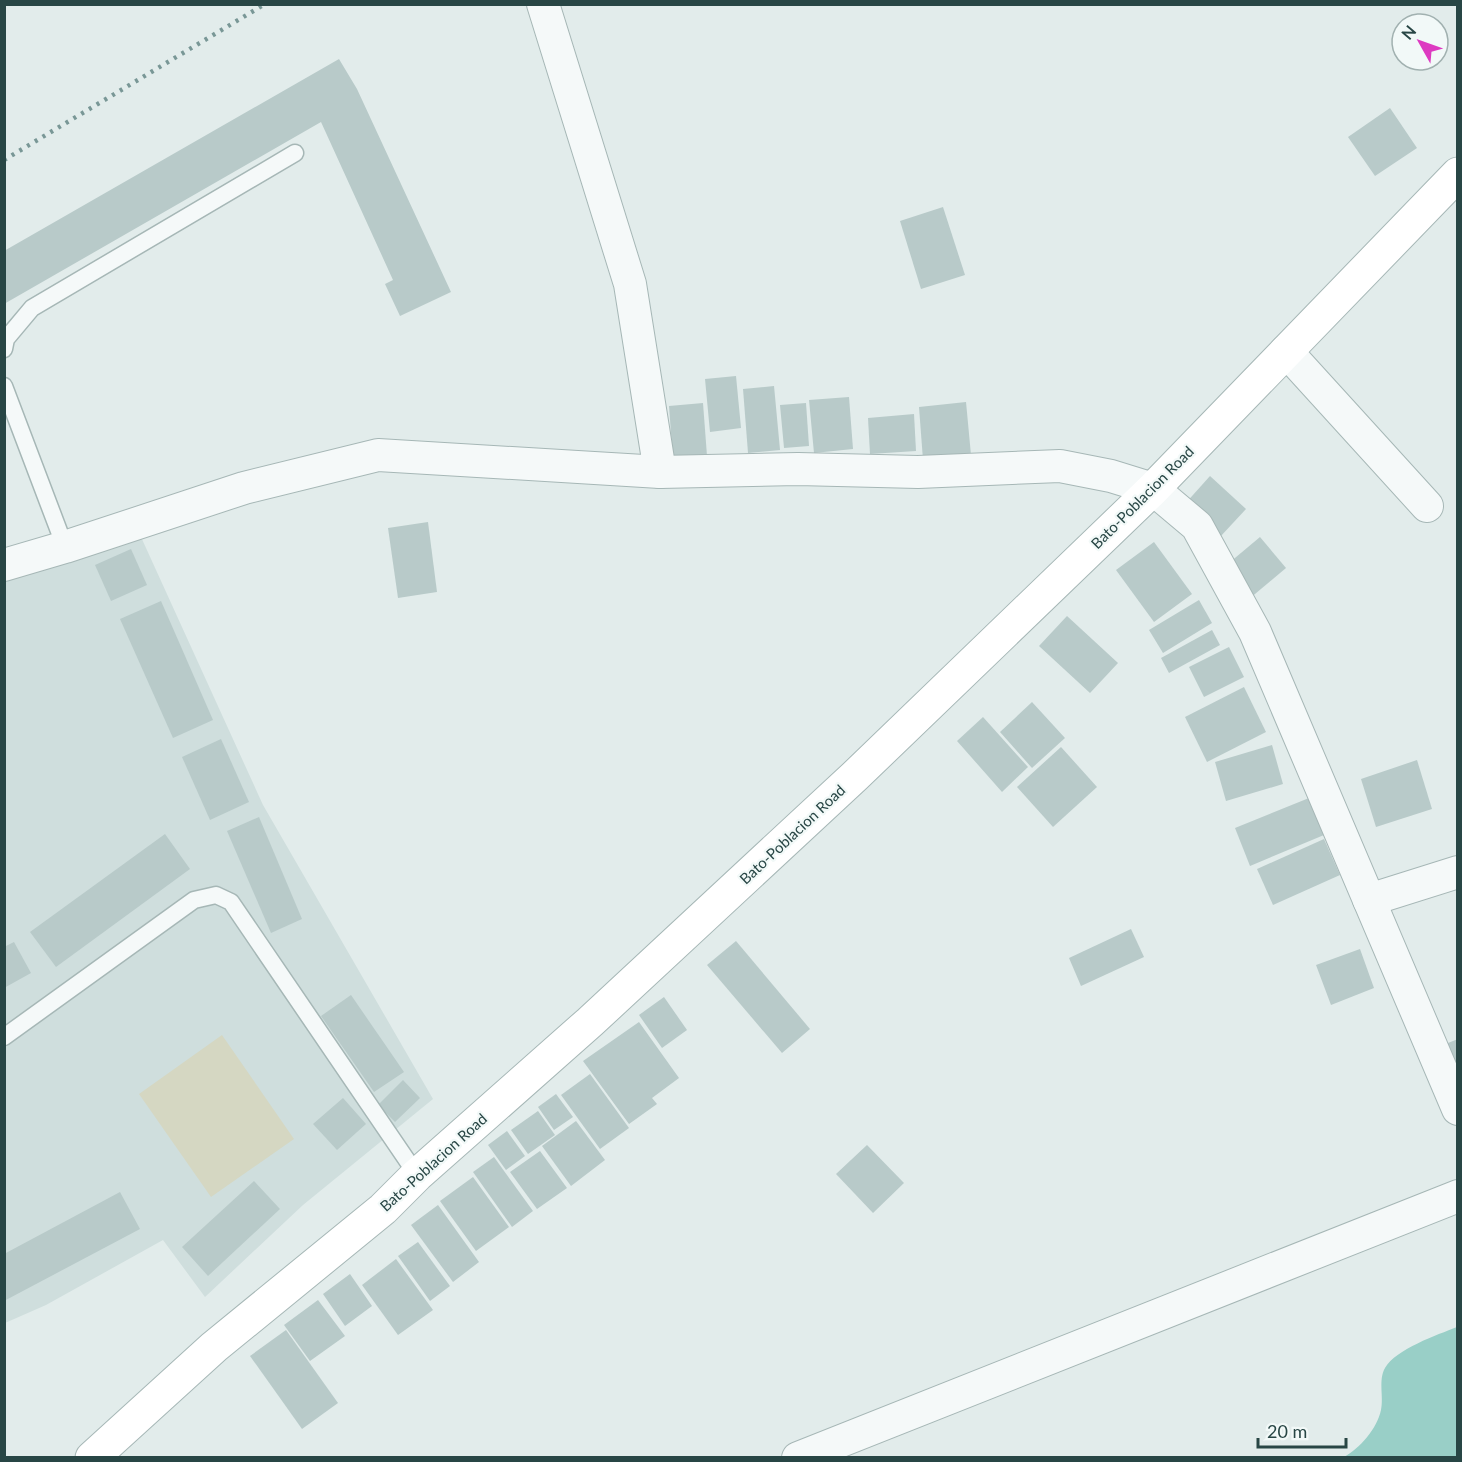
<svg xmlns="http://www.w3.org/2000/svg" width="1462" height="1462" font-family="Lato,sans-serif">
  <style>
    .built { fill: #cfdedd }
    .green { fill: #d5d7c2 }
    .water { fill: #99cfc7 }
    .building { fill: #b8cac9 }
    .lines { fill: none; stroke-linecap: round; stroke-linejoin: round }
    .lane-casing { stroke: #a6b7b6; stroke-width: 19 }
    .street-casing { stroke: #a6b7b6; stroke-width: 34 }
    .secondary-casing { stroke: #a6b7b6; stroke-width: 35 }
    .lane { stroke: #f5f9f9; stroke-width: 16 }
    .street { stroke: #f5f9f9; stroke-width: 32 }
    .secondary { stroke: #fff; stroke-width: 33 }
    .rail { stroke: #799796; stroke-width: 4.5; stroke-dasharray: 3 6; stroke-linecap: butt }
    .labels { text-anchor: middle; dominant-baseline: central; stroke-width: 4.5; stroke-linejoin: round; paint-order: stroke }
    .street-label { font-size: 15px; fill: #284645; stroke: #f2f9f8 }
  </style>
  <rect width="100%" height="100%" fill="#e2eceb"/>
  <polygon class="built" points="141,537 263,805 433,1099 303,1205 205,1297 163,1240 46,1305 5,1323 5,578"/>
  <polygon class="green" points="222,1035 294,1139 211,1197 139,1094"/>
  <path class="water" d="M1457 1327V1457H1344C1360 1448 1377 1429 1381 1410 1384 1397 1378 1380 1385 1368 1396 1349 1437 1335 1457 1327Z"/>
  <g class="building">
    <polygon points="339,59 357,89 451,292 400,316 385,284 393,280 321,122 4,304 4,251"/>
    <polygon points="1390,108 1417,148 1375,176 1348,137"/>
    <polygon points="943,207 965,275 921,289 900,221"/>
    <polygon points="736,376 741,428 710,432 705,379"/>
    <polygon points="774,386 780,450 748,453 743,389"/>
    <polygon points="849,397 853,449 814,453 809,400"/>
    <polygon points="966,402 971,455 923,460 919,407"/>
    <polygon points="703,403 707,456 673,460 669,406"/>
    <polygon points="806,403 809,446 784,448 780,405"/>
    <polygon points="914,414 916,451 870,454 868,418"/>
    <polygon points="1210,476 1246,509 1220,537 1184,505"/>
    <polygon points="428,522 437,592 398,598 388,528"/>
    <polygon points="1260,537 1286,568 1249,599 1223,568"/>
    <polygon points="1154,542 1192,594 1154,622 1116,570"/>
    <polygon points="131,549 147,585 111,601 95,565"/>
    <polygon points="1199,600 1212,623 1163,653 1149,630"/>
    <polygon points="161,601 213,720 173,738 120,619"/>
    <polygon points="1067,616 1118,663 1090,693 1039,646"/>
    <polygon points="1212,630 1220,645 1169,673 1161,658"/>
    <polygon points="1229,647 1244,677 1204,697 1189,667"/>
    <polygon points="1244,687 1266,732 1207,762 1185,717"/>
    <polygon points="1032,702 1065,738 1032,768 1000,732"/>
    <polygon points="983,717 1028,767 1002,792 957,741"/>
    <polygon points="221,739 249,802 210,820 182,757"/>
    <polygon points="1272,745 1283,784 1226,801 1215,762"/>
    <polygon points="1061,747 1097,787 1053,827 1017,787"/>
    <polygon points="1417,760 1432,809 1376,827 1361,779"/>
    <polygon points="1309,798 1324,835 1250,866 1235,828"/>
    <polygon points="259,817 302,919 271,933 227,831"/>
    <polygon points="165,834 190,869 56,967 30,932"/>
    <polygon points="1324,839 1340,875 1273,905 1257,869"/>
    <polygon points="1131,929 1144,957 1081,986 1069,958"/>
    <polygon points="736,941 810,1029 782,1053 707,965"/>
    <polygon points="14,942 31,973 4,988 4,947"/>
    <polygon points="1360,949 1374,988 1331,1005 1316,965"/>
    <polygon points="351,995 404,1072 374,1092 321,1016"/>
    <polygon points="664,997 687,1030 662,1048 639,1015"/>
    <polygon points="639,1022 679,1078 652,1098 657,1104 629,1124 583,1061"/>
    <polygon points="1458,1039 1458,1094 1438,1047"/>
    <polygon points="590,1074 629,1128 600,1149 561,1095"/>
    <polygon points="403,1080 420,1098 395,1122 378,1105"/>
    <polygon points="556,1094 573,1117 554,1130 538,1107"/>
    <polygon points="343,1098 366,1124 337,1150 313,1124"/>
    <polygon points="538,1111 555,1135 528,1154 511,1130"/>
    <polygon points="576,1121 605,1160 571,1186 542,1146"/>
    <polygon points="507,1131 525,1156 506,1170 488,1145"/>
    <polygon points="867,1145 904,1183 873,1213 836,1174"/>
    <polygon points="540,1151 567,1188 537,1209 510,1172"/>
    <polygon points="494,1157 533,1211 512,1227 473,1172"/>
    <polygon points="473,1177 509,1227 476,1251 440,1201"/>
    <polygon points="254,1181 280,1209 208,1276 182,1247"/>
    <polygon points="120,1192 140,1229 4,1301 4,1254"/>
    <polygon points="438,1205 479,1262 453,1282 411,1225"/>
    <polygon points="418,1242 450,1286 430,1301 398,1256"/>
    <polygon points="396,1259 433,1310 398,1335 362,1285"/>
    <polygon points="350,1274 372,1306 345,1326 323,1294"/>
    <polygon points="318,1300 345,1336 310,1361 284,1325"/>
    <polygon points="286,1330 338,1403 302,1429 250,1356"/>
  </g>
  <g class="lines">
    <g class="lane-casing">
      <g id="lane">
        <polyline points="4,349 6,339 32,308 295,153"/>
        <polyline points="4,386 65,547"/>
        <polyline points="4,1037 194,900 216,895 231,902 417,1175"/>
      </g>
    </g>
    <g class="street-casing">
      <g id="street">
        <polyline points="543,4 630,284 660,472"/>
        <polyline points="1286,351 1427,506"/>
        <polyline points="4,565 65,547 244,488 378,455 660,472 798,469 918,472 1060,466 1111,476 1153,489 1197,526 1255,632 1458,1109"/>
        <polyline points="1369,900 1458,872"/>
        <polyline points="798,1458 1458,1196"/>
      </g>
    </g>
    <g class="secondary-casing">
      <polyline id="secondary" points="92,1458 214,1347 383,1209 417,1175 590,1022 855,776 1153,489 1458,174"/>
    </g>
    <use href="#lane" class="lane"/>
    <use href="#street" class="street"/>
    <use href="#secondary" class="secondary"/>
    <polyline class="rail" points="4,160 265,4"/>
  </g>
  <g class="labels">
    <g class="street-label">
      <text transform="translate(1142 497) rotate(-45)">Bato-Poblacion Road</text>
      <text transform="translate(792 834) rotate(-43)">Bato-Poblacion Road</text>
      <text transform="translate(433 1162) rotate(-42)">Bato-Poblacion Road</text>
    </g>
  </g>
  <rect width="1462" height="1462" fill="none" stroke="#284645" stroke-width="12"/>
  <g transform="translate(1420 42) rotate(310)"><circle r="28" fill="#f2f9f8" stroke="#a1b1b0" stroke-width="1.5"/>
  <path d="M0-4.5L10 22L0 15L-10 22Z" fill="#dd3ac1"/>
  <text y="-9" font-size="16" font-weight="bold" text-anchor="middle" fill="#284645">N</text>
  </g>
  <path d="M1258 1438v9h88v-9" fill="none" stroke="#284645" stroke-width="3"/>
  <text x="1267" y="1438" font-size="18" fill="#284645" stroke="#f2f9f8" stroke-width="4.5" paint-order="stroke">20 m</text>
</svg>
